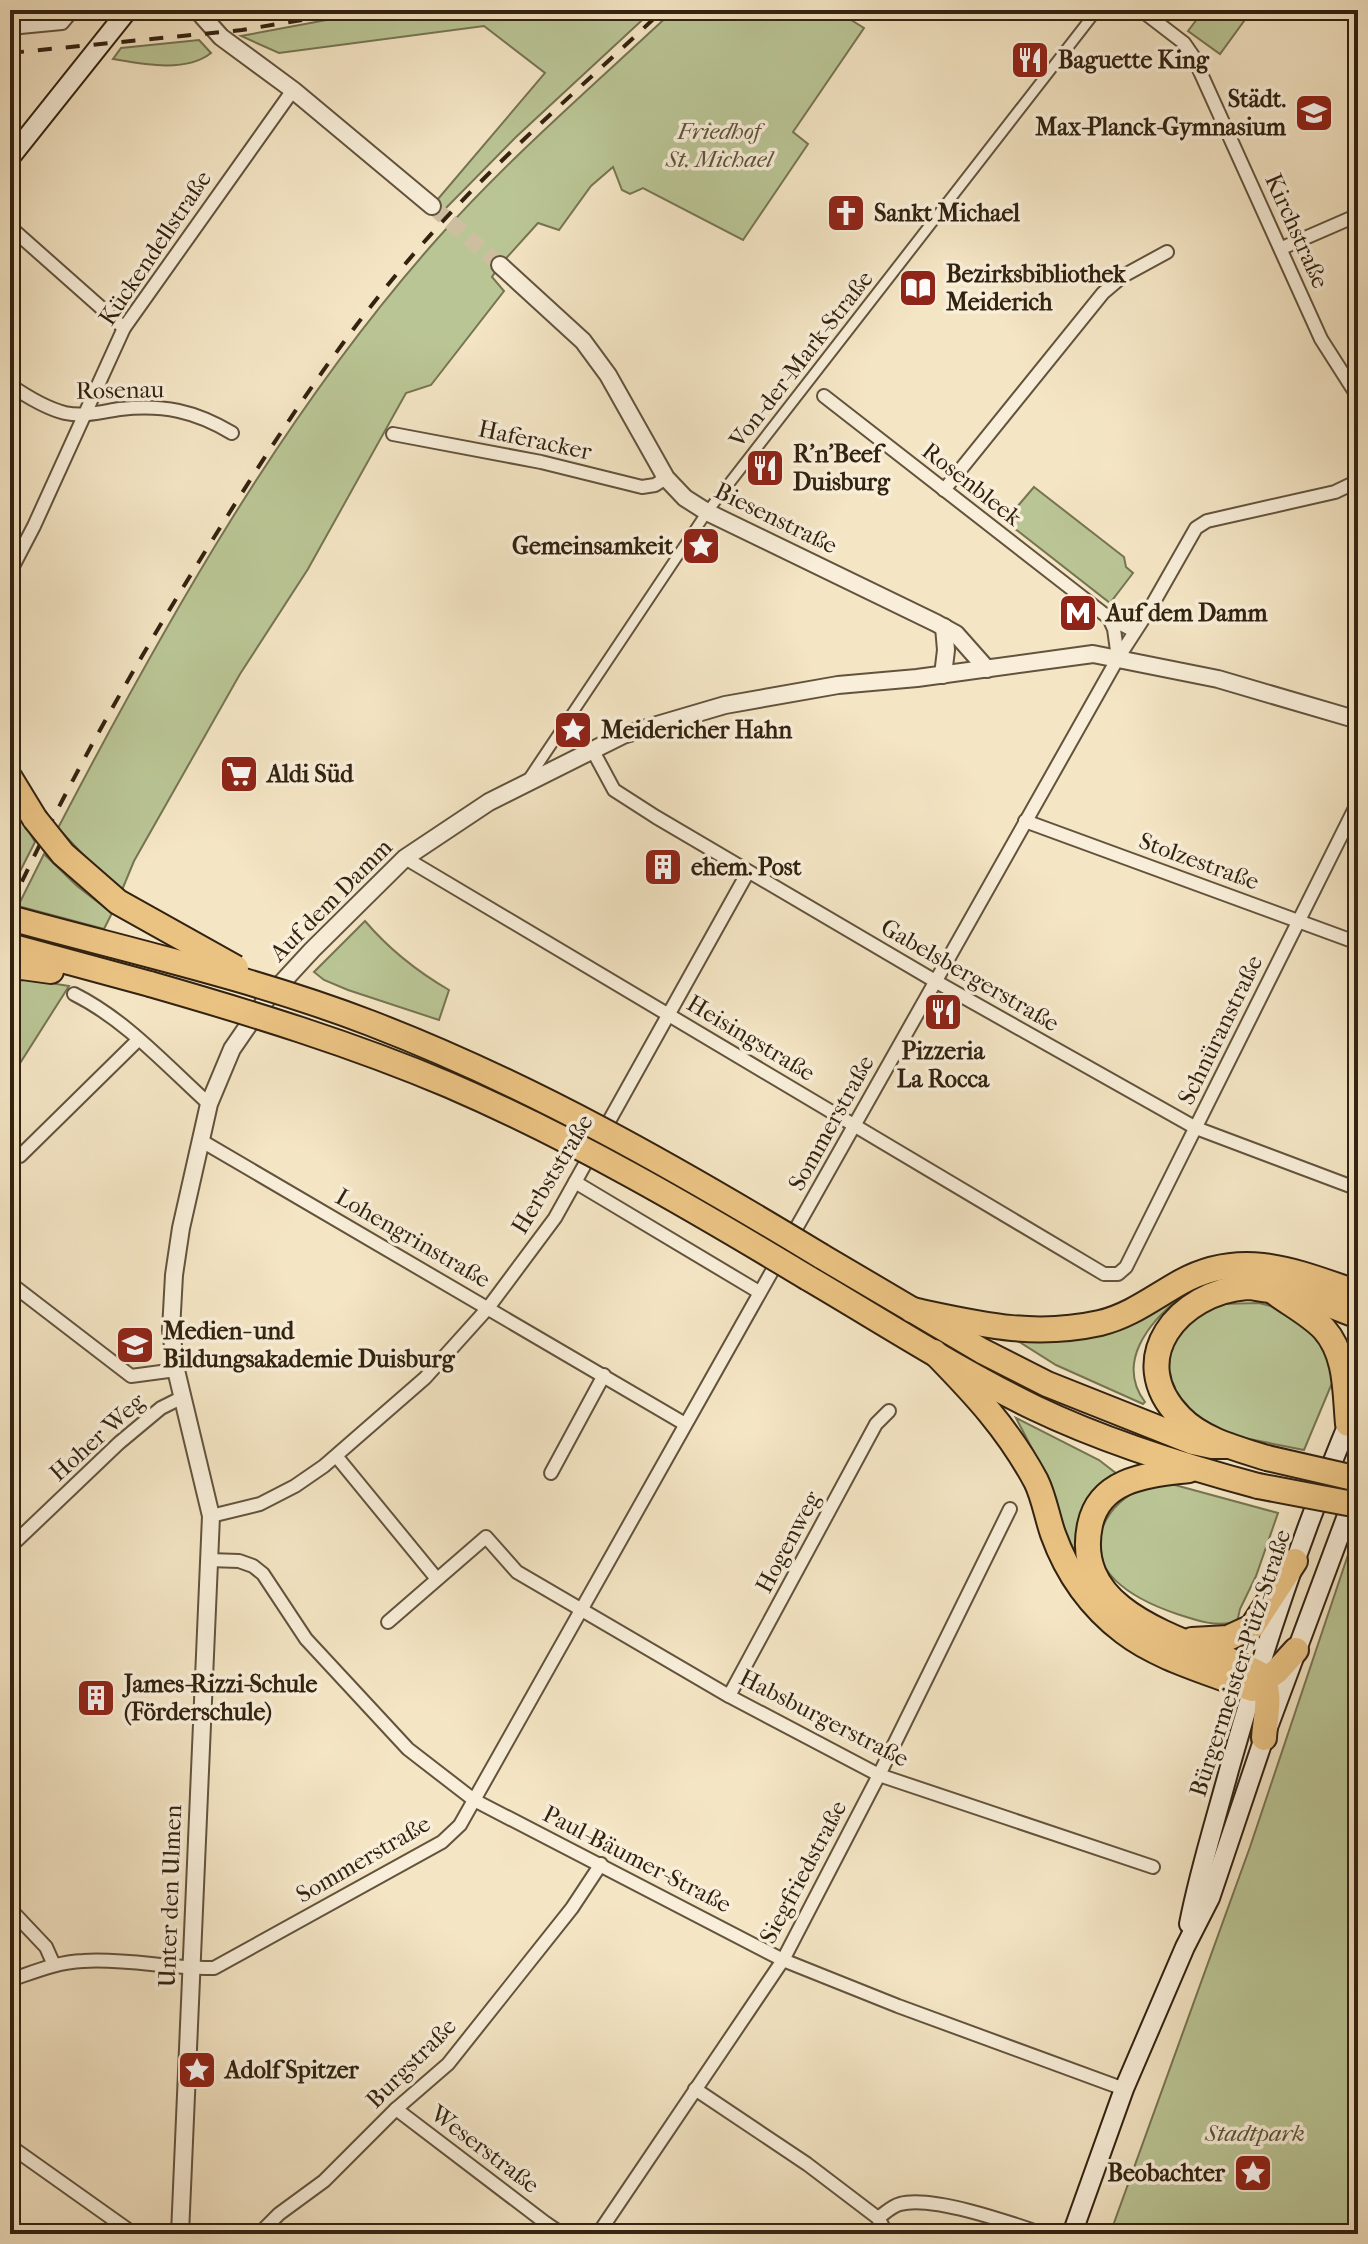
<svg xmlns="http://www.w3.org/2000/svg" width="1368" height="2244" font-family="'IM FELL French Canon',serif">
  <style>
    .green { fill: #bac595; stroke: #767452; stroke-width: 2 }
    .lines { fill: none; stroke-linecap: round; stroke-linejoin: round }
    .tertiary-tunnel { stroke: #cdbea0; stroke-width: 16; stroke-dasharray: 16 8; stroke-linecap: butt }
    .pedestrian-casing { stroke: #62533d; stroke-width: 13 }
    .minor-casing { stroke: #62533d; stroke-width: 16 }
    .tertiary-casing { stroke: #62533d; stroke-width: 20 }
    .secondary-casing { stroke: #322210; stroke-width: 22 }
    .motorway-casing { stroke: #322210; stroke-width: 28 }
    .pedestrian { stroke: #f8eed9; stroke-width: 9 }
    .minor { stroke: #f8eed9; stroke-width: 12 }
    .tertiary { stroke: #f8eed9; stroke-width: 16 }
    .secondary { stroke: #f8eed9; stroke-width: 18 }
    .motorway { stroke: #eac282; stroke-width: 24 }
    .rail { stroke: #322210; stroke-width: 4; stroke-dasharray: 14 14; stroke-linecap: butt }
    .motorway-bridge-casing { stroke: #322210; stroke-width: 28; stroke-linecap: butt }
    .motorway-bridge { stroke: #eac282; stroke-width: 24 }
    .labels { text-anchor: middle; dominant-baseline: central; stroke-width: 7; stroke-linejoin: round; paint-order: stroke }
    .poi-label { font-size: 24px; font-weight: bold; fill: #322210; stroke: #f8eed9; text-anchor: start }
    .park-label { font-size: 24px; font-style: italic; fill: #5b5338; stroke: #f8eed9 }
    .street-label { font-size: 24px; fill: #322210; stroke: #f8eed9 }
  </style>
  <rect width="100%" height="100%" fill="#f4e5c4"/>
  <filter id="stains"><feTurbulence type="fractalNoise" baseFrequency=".0025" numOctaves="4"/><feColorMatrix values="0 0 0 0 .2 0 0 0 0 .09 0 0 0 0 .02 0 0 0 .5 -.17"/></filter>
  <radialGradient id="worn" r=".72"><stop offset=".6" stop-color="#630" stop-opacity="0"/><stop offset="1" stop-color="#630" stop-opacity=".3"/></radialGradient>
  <g class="green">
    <polygon points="380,10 653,10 516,137 440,214 432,206 545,73 484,26 279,53 241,36"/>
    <path d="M674 10H835L864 28 793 132 808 144 743 240 643 188 630 194 622 190 613 167 591 186 559 230 538 223 500 265 492 277 504 291 431 385 406 393 308 569 240 674 134 861 122 890 90 862 58 828C165 623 284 411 438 238 511 156 594 85 674 10Z"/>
    <polygon points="1204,10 1252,10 1220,54 1188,31"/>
    <path d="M199 40 211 53C186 73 142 64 113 59L121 48Z"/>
    <polygon points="1034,487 1124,557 1126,567 1133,573 1110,603 1005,521"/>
    <polygon points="10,798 35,842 10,891"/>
    <polygon points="44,854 77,886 112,913 104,929 18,906"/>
    <path d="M365 921C388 948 418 972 449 990L439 1020 348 990 324 980 314 972Z"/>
    <polygon points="10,979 25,979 69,986 10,1079"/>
    <path d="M1177 1296 1180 1298C1148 1323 1116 1363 1145 1402L1143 1404 1056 1365 1018 1341H1042Z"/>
    <polygon points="1259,1303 1281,1309 1317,1333 1335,1376 1304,1450 1219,1433 1173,1401 1166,1352 1184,1321 1219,1304"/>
    <path d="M1016 1418 1099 1460 1117 1474C1089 1512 1076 1518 1080 1568L1072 1555 1038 1460Z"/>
    <path d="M1155 1484 1175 1485 1278 1513 1256 1576 1240 1609 1237 1622C1215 1627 1198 1621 1177 1614 1136 1600 1079 1571 1106 1520 1117 1500 1134 1490 1155 1484Z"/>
    <polygon points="1358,1525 1358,2234 1110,2234 1250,1847"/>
  </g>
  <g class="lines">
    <polyline class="tertiary-tunnel" points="432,206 500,265"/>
    <g class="pedestrian-casing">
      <g id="pedestrian">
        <polyline points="569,719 593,751"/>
        <polyline points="529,778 707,512 1097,10"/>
      </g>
    </g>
    <g class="minor-casing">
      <g id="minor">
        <polyline points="1141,10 1184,43 1193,56 1321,339 1358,397"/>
        <polyline points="10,28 62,23 73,10"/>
        <polyline points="10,227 124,328"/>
        <polyline points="1282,248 1358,215"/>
        <path d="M10 385C26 396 45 408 65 413 84 417 101 412 120 409 163 404 195 411 232 433"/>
        <polyline points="824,396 1109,618 1134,631"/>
        <polyline points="393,434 541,462 642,487 655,485 666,478"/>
        <polyline points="944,490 1103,293 1123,276 1167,252"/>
        <polyline points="10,572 34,526 124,328 293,90"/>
        <polyline points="1109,618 1114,629 1118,658"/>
        <polyline points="593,751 614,790 656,817 935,981 1196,1128 1358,1189"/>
        <polyline points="1025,821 1358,943"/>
        <polyline points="405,858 1104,1274 1118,1274 1126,1267 1358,802"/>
        <path d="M74 994C126 1020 166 1065 209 1104"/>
        <polyline points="200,1140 685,1424"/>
        <polyline points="20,1156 138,1040"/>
        <polyline points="575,1182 759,1292"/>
        <polyline points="789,1241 1118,658 1151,607 1196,528 1207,521 1335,492 1358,481"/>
        <polyline points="10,1283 131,1376 176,1370"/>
        <polyline points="337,1457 437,1579"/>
        <polyline points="551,1473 604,1375"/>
        <polyline points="211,1516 260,1504 295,1486 324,1466 425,1378 488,1308 555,1218 748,872"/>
        <polyline points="10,1547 119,1443 161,1408 181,1398"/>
        <polyline points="209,1560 239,1561 253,1566 263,1574 306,1639 408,1749 474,1800 783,1960 898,2006 1124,2089"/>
        <polyline points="388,1622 486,1537 517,1572 729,1696 879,1775 1153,1867"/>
        <polyline points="729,1696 876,1424 889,1411"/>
        <polyline points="10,1909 46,1947 54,1965"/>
        <path d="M10 1980C34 1972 57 1962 83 1961 127 1958 170 1969 214 1968L442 1842 460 1825 780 1257"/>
        <path d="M695 2089 807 2164 878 2218C885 2213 892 2206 900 2204 932 2195 1011 2223 1043 2234"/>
        <polyline points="396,2109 547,2224 547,2234"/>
        <polyline points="10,2146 134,2234"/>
        <polyline points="878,2218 887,2234"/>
        <polyline points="547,2224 562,2234"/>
        <polyline points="259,2234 279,2214 324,2181 396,2109 448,2064 572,1908 601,1864"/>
        <polyline points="598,2234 783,1960 879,1775 1010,1509"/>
      </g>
    </g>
    <g class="tertiary-casing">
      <g id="tertiary">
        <polyline points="197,10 221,37 293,90 432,206"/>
        <polyline points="500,265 583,341 608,375 666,478 685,498 707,512 936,623 956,634 987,669"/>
        <polyline points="943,675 946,650 944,627"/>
        <polyline points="180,2234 211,1516 176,1370 171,1330 174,1275 181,1228 209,1104 232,1049 265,1001 312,950 405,858 489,802 623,735 725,705 838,685 917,678 1093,654 1218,679 1358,720"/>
      </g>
    </g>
    <g class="secondary-casing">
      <g id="secondary">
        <polyline points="10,158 128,10"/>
        <path d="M1189 1924C1199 1872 1215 1822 1229 1770 1263 1649 1304 1528 1353 1412"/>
        <polyline points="1072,2234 1124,2089 1185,1947 1210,1898 1264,1738 1358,1486"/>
      </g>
    </g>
    <g class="motorway-casing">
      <g id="motorway">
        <polyline points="10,778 35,819"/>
        <polyline points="10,946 150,984"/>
        <polyline points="10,968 22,967 51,971"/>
        <polyline points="821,1256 982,1351 1047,1384 1193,1442 1212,1446 1226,1446"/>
        <path d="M808 1278C883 1322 957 1370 1035 1408 1106 1442 1183 1466 1258 1486"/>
        <path d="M1274 1292C1290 1304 1311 1315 1324 1329 1347 1355 1345 1392 1348 1424"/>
        <path d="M912 1310C978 1324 1032 1338 1100 1323 1130 1316 1154 1297 1181 1282 1243 1248 1297 1272 1358 1293"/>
        <path d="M934 1352C975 1394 1008 1429 1036 1481 1044 1497 1047 1517 1053 1534 1067 1573 1090 1606 1124 1632 1159 1659 1210 1672 1252 1689L1277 1671 1296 1650"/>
        <path d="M1267 1458C1238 1449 1202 1440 1180 1417 1123 1359 1179 1292 1247 1287 1255 1287 1263 1290 1271 1290 1306 1295 1325 1303 1358 1316"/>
        <path d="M1189 1470C1151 1475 1100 1477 1090 1525 1070 1620 1197 1641 1258 1673 1274 1689 1265 1717 1264 1738"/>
        <polyline points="1192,1640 1228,1638 1252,1627 1295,1561"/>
      </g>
    </g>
    <use href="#pedestrian" class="pedestrian"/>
    <use href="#minor" class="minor"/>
    <use href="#tertiary" class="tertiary"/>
    <use href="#secondary" class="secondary"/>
    <use href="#motorway" class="motorway"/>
    <g class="rail">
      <polyline points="10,53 242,30 361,10"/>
      <path d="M10 907C70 777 142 652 218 531 283 427 350 324 433 232 504 153 586 83 663 10"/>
    </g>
    <g class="motorway-bridge-casing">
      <g id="motorway-bridge">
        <polyline points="35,819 63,854 118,902 236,968"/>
        <path d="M10 918C130 951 253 978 370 1023 529 1084 676 1168 821 1256"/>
        <path d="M150 984C251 1013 352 1044 449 1085 574 1139 692 1208 808 1278"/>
        <polyline points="1267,1458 1358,1479"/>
        <polyline points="1258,1486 1358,1505"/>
      </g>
    </g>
    <use href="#motorway-bridge" class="motorway-bridge"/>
  </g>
  <defs>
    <g id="restaurant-square" transform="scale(2)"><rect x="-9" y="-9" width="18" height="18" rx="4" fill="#8f2418" stroke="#f8eed9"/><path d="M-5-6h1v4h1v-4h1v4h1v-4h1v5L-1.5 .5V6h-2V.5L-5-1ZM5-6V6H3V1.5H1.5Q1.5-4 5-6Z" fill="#fff"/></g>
    <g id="school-square" transform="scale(2)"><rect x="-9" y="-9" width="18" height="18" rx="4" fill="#8f2418" stroke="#f8eed9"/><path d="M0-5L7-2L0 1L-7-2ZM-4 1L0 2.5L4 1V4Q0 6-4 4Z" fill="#fff"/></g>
    <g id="church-square" transform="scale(2)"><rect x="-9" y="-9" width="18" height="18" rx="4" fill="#8f2418" stroke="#f8eed9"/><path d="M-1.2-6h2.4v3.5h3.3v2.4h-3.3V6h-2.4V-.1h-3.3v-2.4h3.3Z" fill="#fff"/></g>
    <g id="library-square" transform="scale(2)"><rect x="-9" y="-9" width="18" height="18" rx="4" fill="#8f2418" stroke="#f8eed9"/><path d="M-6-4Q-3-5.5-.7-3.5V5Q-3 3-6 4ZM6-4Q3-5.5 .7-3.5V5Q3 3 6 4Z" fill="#fff"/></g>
    <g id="sight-square" transform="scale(2)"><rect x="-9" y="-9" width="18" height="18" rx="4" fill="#8f2418" stroke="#f8eed9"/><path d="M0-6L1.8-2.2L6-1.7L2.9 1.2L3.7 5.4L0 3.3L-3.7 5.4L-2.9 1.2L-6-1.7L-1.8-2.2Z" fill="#fff"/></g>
    <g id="metro-square" transform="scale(2)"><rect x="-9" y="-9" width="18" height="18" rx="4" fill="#8f2418" stroke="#f8eed9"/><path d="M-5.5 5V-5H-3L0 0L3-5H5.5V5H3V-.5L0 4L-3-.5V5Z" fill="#fff"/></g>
    <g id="supermarket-square" transform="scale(2)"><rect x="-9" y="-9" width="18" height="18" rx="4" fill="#8f2418" stroke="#f8eed9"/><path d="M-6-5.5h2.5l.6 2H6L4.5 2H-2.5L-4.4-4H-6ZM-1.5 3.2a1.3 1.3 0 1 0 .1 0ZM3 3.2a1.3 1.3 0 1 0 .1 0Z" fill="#fff"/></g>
    <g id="building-square" transform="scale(2)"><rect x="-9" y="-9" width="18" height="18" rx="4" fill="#8f2418" stroke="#f8eed9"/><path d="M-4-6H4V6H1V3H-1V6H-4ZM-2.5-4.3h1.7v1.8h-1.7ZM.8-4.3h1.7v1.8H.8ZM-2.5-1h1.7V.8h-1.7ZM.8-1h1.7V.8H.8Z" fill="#fff"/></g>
    <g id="university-square" transform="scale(2)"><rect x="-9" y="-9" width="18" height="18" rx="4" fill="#8f2418" stroke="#f8eed9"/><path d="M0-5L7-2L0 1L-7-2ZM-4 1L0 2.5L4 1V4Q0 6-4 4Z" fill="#fff"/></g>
  </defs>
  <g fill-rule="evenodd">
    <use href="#restaurant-square" x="1030" y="60"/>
    <use href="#school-square" x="1314" y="113"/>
    <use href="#church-square" x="846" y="213"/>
    <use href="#library-square" x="918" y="288"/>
    <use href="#restaurant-square" x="765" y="468"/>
    <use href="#sight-square" x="701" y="546"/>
    <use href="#metro-square" x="1078" y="613"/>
    <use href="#sight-square" x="573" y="730"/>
    <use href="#supermarket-square" x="239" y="774"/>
    <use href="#building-square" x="663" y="867"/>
    <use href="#restaurant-square" x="943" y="1012"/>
    <use href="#university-square" x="135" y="1345"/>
    <use href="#building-square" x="96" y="1698"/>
    <use href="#sight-square" x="197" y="2070"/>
    <use href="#sight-square" x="1253" y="2173"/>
  </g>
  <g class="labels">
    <g class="poi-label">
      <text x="1058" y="60">Baguette King</text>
      <text x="1286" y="99" text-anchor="end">Städt.<tspan x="1286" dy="28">Max-Planck-Gymnasium</tspan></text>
      <text x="874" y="213">Sankt Michael</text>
      <text x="946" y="274">Bezirksbibliothek<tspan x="946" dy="28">Meiderich</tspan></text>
      <text x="793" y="454">R'n'Beef<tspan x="793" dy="28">Duisburg</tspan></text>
      <text x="673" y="546" text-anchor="end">Gemeinsamkeit</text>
      <text x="1106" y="613">Auf dem Damm</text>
      <text x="601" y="730">Meidericher Hahn</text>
      <text x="267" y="774">Aldi Süd</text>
      <text x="691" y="867">ehem. Post</text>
      <text x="943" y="1051" text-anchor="middle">Pizzeria<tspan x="943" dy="28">La Rocca</tspan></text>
      <text x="163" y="1331">Medien- und<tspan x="163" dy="28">Bildungsakademie Duisburg</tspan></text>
      <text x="124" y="1684">James-Rizzi-Schule<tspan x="124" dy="28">(Förderschule)</tspan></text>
      <text x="225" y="2070">Adolf Spitzer</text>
      <text x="1225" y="2173" text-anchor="end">Beobachter</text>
    </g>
    <g class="park-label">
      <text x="719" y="131">Friedhof<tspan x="719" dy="28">St. Michael</tspan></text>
      <text x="1255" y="2133">Stadtpark</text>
    </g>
    <g class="street-label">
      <text transform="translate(1297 231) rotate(66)">Kirchstraße</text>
      <text transform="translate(155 248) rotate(-56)">Kückendellstraße</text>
      <text transform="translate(801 359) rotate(-52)">Von-der-Mark-Straße</text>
      <text transform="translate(120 390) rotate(-1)">Rosenau</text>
      <text transform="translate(535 440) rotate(12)">Haferacker</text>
      <text transform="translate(972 484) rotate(38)">Rosenbleek</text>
      <text transform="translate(776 518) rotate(26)">Biesenstraße</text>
      <text transform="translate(1199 861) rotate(20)">Stolzestraße</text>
      <text transform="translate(331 900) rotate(-45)">Auf dem Damm</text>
      <text transform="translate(970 975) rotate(30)">Gabelsbergerstraße</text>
      <text transform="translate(1220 1030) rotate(-64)">Schnüranstraße</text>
      <text transform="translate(751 1038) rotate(31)">Heisingstraße</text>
      <text transform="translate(831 1123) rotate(-61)">Sommerstraße</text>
      <text transform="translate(552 1174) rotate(-59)">Herbststraße</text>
      <text transform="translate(413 1238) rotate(30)">Lohengrinstraße</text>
      <text transform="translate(97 1437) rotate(-42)">Hoher Weg</text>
      <text transform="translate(788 1542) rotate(-62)">Hogenweg</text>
      <text transform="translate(1240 1663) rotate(-72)">Bürgermeister-Pütz-Straße</text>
      <text transform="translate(824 1718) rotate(27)">Habsburgerstraße</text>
      <text transform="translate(363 1859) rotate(-30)">Sommerstraße</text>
      <text transform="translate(637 1859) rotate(27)">Paul-Bäumer-Straße</text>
      <text transform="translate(803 1872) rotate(-62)">Siegfriedstraße</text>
      <text transform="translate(170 1896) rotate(-88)">Unter den Ulmen</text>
      <text transform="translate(411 2063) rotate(-45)">Burgstraße</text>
      <text transform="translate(485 2149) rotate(37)">Weserstraße</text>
    </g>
  </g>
  <rect width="1368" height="2244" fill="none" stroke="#f4e5c4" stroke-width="40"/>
  <rect x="12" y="12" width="1344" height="2220" fill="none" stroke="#322210" stroke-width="4"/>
  <rect x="20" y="20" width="1328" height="2204" fill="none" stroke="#322210" stroke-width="2"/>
  <rect width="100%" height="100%" filter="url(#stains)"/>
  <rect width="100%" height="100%" fill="url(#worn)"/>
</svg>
